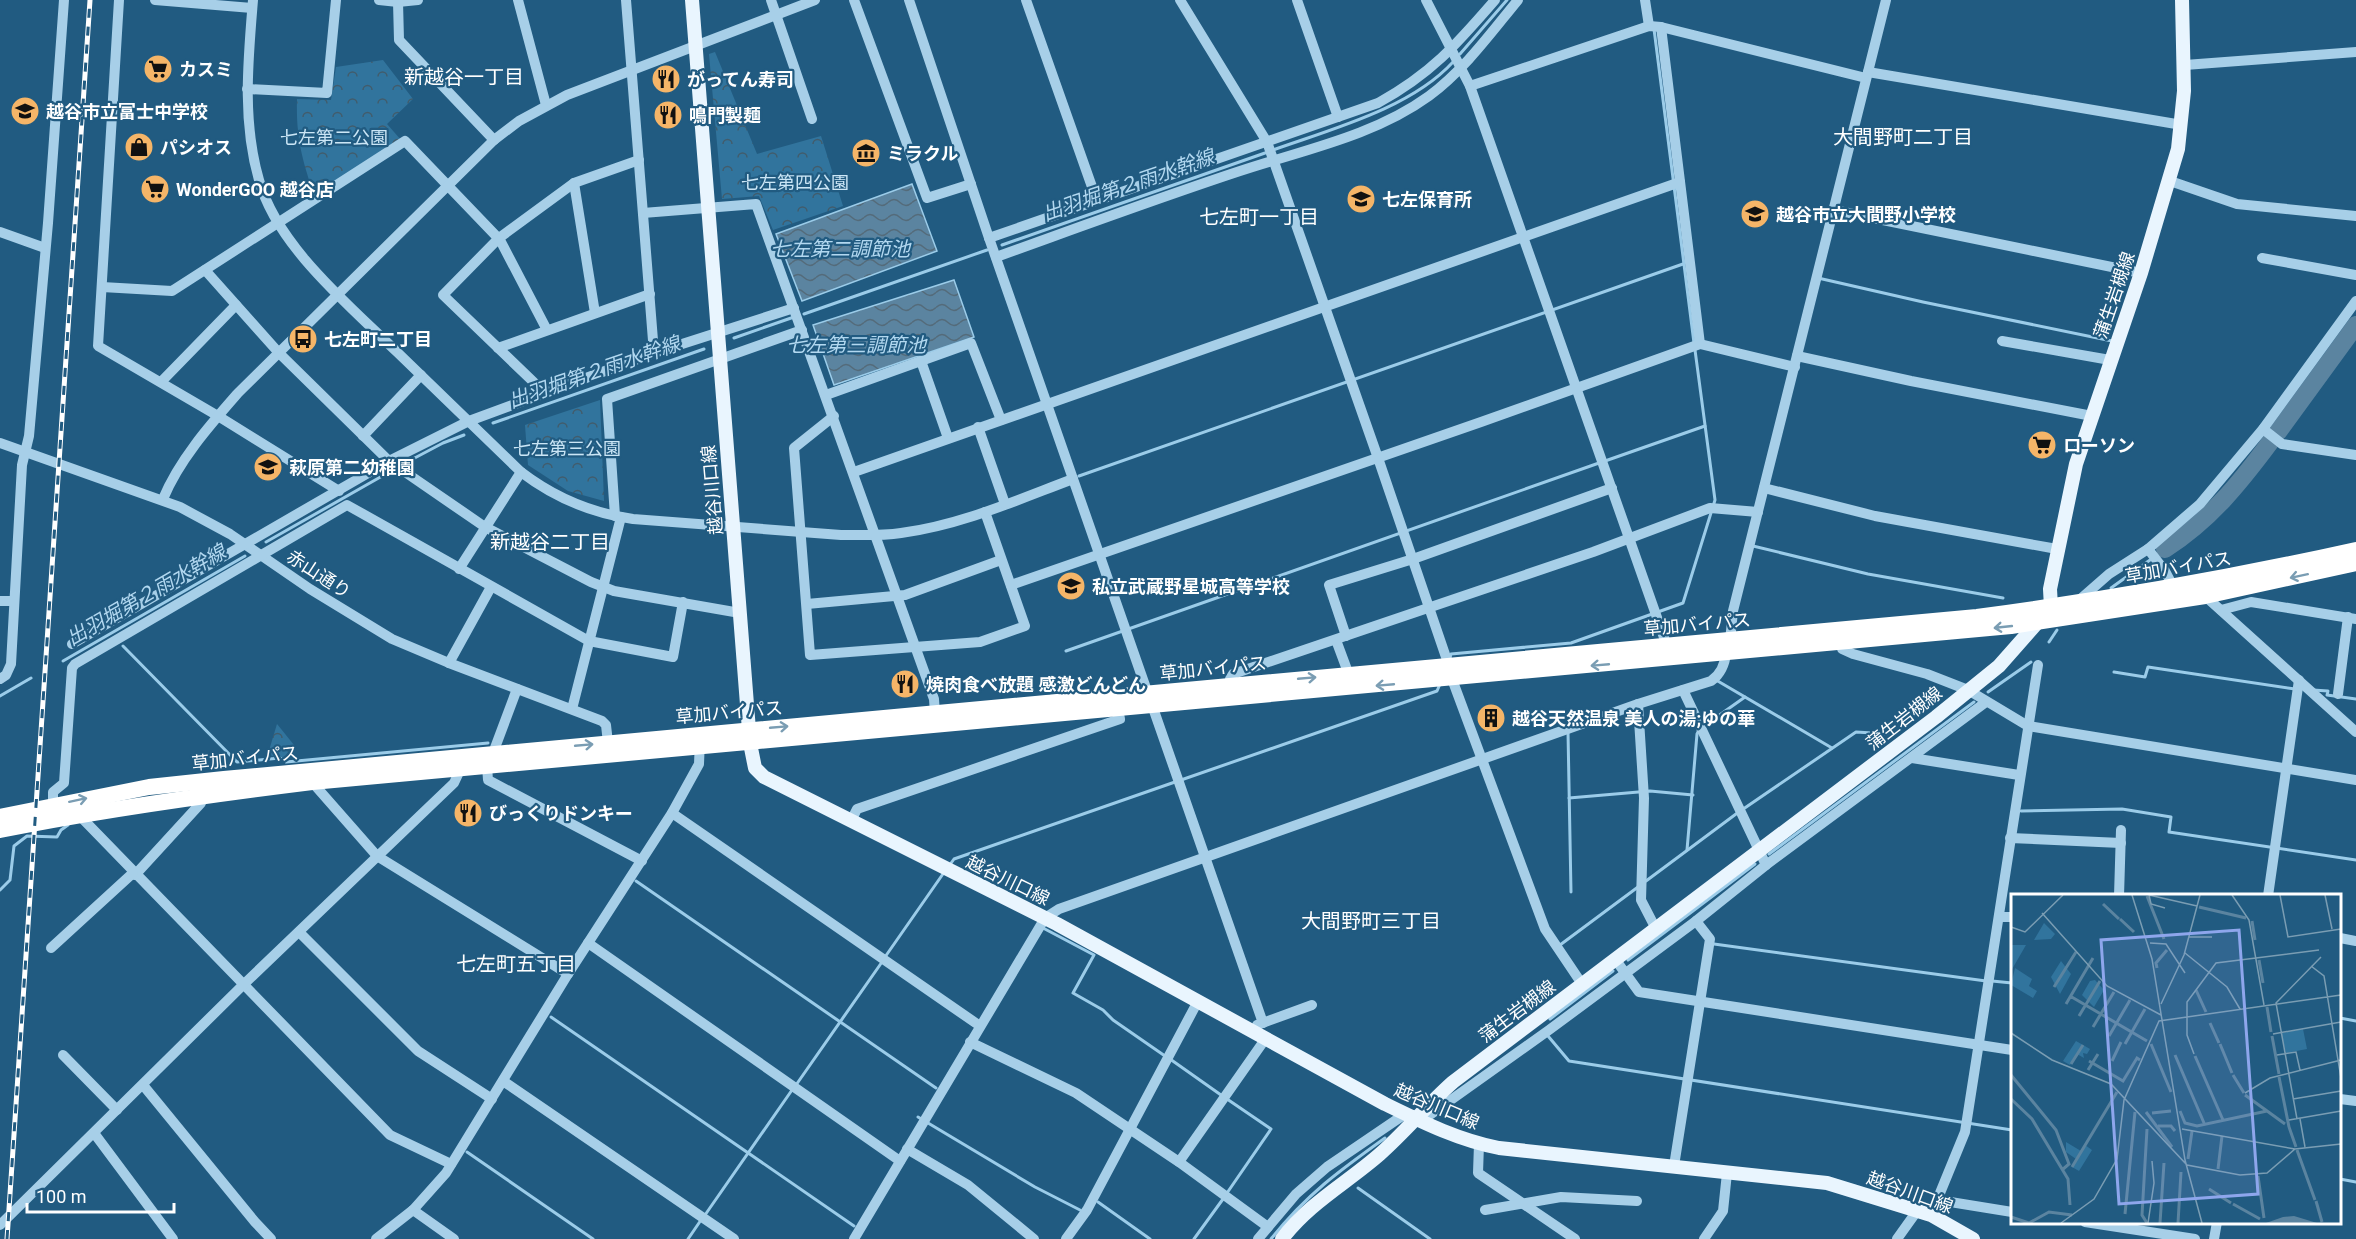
<svg xmlns="http://www.w3.org/2000/svg" width="2356" height="1239" font-family="Roboto,'Noto Sans JP',sans-serif">
  <style>
    .park { fill: url(#park-crowns) }
    .water { fill: url(#water-waves); stroke: #9bcce9; stroke-width: 1.5 }
    .lines { fill: none; stroke-linecap: round; stroke-linejoin: round }
    .stream { stroke: #9bcce9; stroke-width: 3 }
    .river { stroke: #5b84a0; stroke-width: 18 }
    .minor { stroke: #a7cfe8; stroke-width: 10 }
    .major { stroke: #e9f5fe; stroke-width: 14 }
    .highway { stroke: #fff; stroke-width: 16 }
    .rail-casing { stroke: #fff; stroke-width: 5 }
    .rail { stroke: #215b81; stroke-width: 3; stroke-dasharray: 9; stroke-linecap: butt }
    .oneway { stroke: #7a9db3 }
    .labels { text-anchor: middle; dominant-baseline: central; stroke-width: 4.5; stroke-linejoin: round; paint-order: stroke }
    .poi-label { font-size: 18px; font-weight: bold; fill: #fff; stroke: #215b81; text-anchor: start }
    .park-label { font-size: 18px; fill: #cbe6f6; stroke: #215b81 }
    .street-label { font-size: 18px; fill: #fff; stroke: #215b81 }
    .neighbourhood-label { font-size: 20px; fill: #fff; stroke: #215b81 }
    .water-label { font-size: 20px; font-style: italic; fill: #b2d8f0; stroke: #215b81 }
    .inset-river { fill: none; stroke: #5b84a0; stroke-width: 3 }
    .inset-road { fill: none; stroke: #7a9db3; stroke-width: 1.5 }
    .view { fill: #8ea6ec; fill-opacity: 0.15; stroke: #8ea6ec; stroke-width: 3 }
    .inset-edge { fill: none; stroke: #fff; stroke-width: 3 }
  </style>
  <defs>
    <pattern id="park-crowns" width="20" height="18" patternUnits="userSpaceOnUse" patternTransform="scale(1.5)"><rect width="20" height="18" fill="#31749d"/><path d="M2 6a3 3 0 1 1 6 0M12 15a3 3 0 1 1 6 0" fill="none" stroke="#415c6c"/></pattern>
    <pattern id="water-waves" width="16" height="10" patternUnits="userSpaceOnUse" patternTransform="scale(1.5)"><rect width="16" height="10" fill="#5b84a0"/><path d="M0 5q4-4 8 0t8 0" fill="none" stroke="#546b7a"/></pattern>
  </defs>
  <rect width="100%" height="100%" fill="#215b81"/>
  <g class="park">
    <polygon points="715,52 757,154 821,136 843,206 773,230 759,196 722,199 709,54"/>
    <path d="M383 60 413 99 387 124 401 140 314 195C302 159 296 138 297 99L331 100 336 67Z"/>
    <polygon points="600,400 604,501 568,491 528,465 525,425"/>
    <polygon points="277,724 294,745 286,762 268,754"/>
  </g>
  <g class="water">
    <polygon points="912,184 937,251 802,301 776,234"/>
    <polygon points="954,280 974,337 834,385 813,325"/>
  </g>
  <g class="lines">
    <g class="stream">
      <polyline points="1654,29 1694,343"/>
      <polyline points="1460,54 1507,0"/>
      <path d="M1273 150C1332 129 1411 108 1453 62"/>
      <polyline points="1002,245 1265,153"/>
      <polyline points="1818,278 1923,302 2112,341"/>
      <polyline points="804,314 987,250"/>
      <polyline points="734,338 794,317"/>
      <polyline points="493,423 704,349"/>
      <polyline points="409,461 443,443 464,435"/>
      <polyline points="1605,461 1705,426"/>
      <polyline points="1079,476 1683,264"/>
      <polyline points="266,542 391,471"/>
      <polyline points="1753,546 1868,574 2003,598"/>
      <polyline points="2161,552 2165,549"/>
      <polyline points="2111,588 2150,560"/>
      <polyline points="2049,642 2057,630"/>
      <polyline points="123,646 237,762 280,758 286,762 488,743"/>
      <polyline points="1066,651 1599,463"/>
      <polyline points="1450,658 1451,654 1571,643 1683,603 1715,500 1695,350"/>
      <polyline points="63,661 245,556"/>
      <polyline points="2114,672 2145,677 2148,667 2295,689"/>
      <polyline points="1716,680 1832,748"/>
      <polyline points="2313,690 2328,691 2327,695 2356,699"/>
      <polyline points="1988,692 2031,662"/>
      <polyline points="0,696 31,678"/>
      <polyline points="1704,726 1745,697"/>
      <polyline points="1568,732 1571,892"/>
      <polyline points="1181,780 1437,691 1440,684"/>
      <polyline points="1569,798 1650,791 1693,795"/>
      <polyline points="2021,811 2122,809 2171,817 2169,832 2356,860"/>
      <polyline points="1687,850 1697,734 1699,730"/>
      <polyline points="1769,854 1974,702"/>
      <polyline points="949,866 954,859 1175,782"/>
      <polyline points="636,881 936,1088"/>
      <polyline points="1646,881 1736,814 1856,732 1889,734"/>
      <polyline points="0,890 10,880 14,846 27,836 57,837 61,830 68,825"/>
      <polyline points="1043,928 1094,955 1073,993 1103,1010 1113,1020 1165,1056"/>
      <polyline points="1714,944 1986,981"/>
      <polyline points="1560,945 1638,887"/>
      <polyline points="885,957 945,871"/>
      <polyline points="1628,960 1755,864"/>
      <polyline points="1992,981 2012,983"/>
      <polyline points="551,1017 854,1226"/>
      <polyline points="2340,1018 2356,1021"/>
      <polyline points="1550,1019 1613,971"/>
      <polyline points="1548,1036 1569,1061 2012,1130"/>
      <polyline points="1170,1059 1221,1095"/>
      <polyline points="796,1085 882,962"/>
      <polyline points="918,1117 1035,1187 1080,1210"/>
      <polyline points="467,1152 593,1239"/>
      <polyline points="2340,1179 2356,1182"/>
      <polyline points="1358,1188 1430,1239"/>
      <polyline points="1227,1193 1271,1129 1227,1099"/>
      <polyline points="1098,1202 1150,1239"/>
      <polyline points="705,1215 792,1090"/>
      <polyline points="688,1239 701,1220"/>
      <polyline points="1194,1239 1223,1199"/>
      <path d="M1271 1239C1307 1194 1339 1171 1385 1138"/>
    </g>
    <g class="river">
      <polyline points="2278,432 2356,325"/>
      <path d="M2165 549C2210 520 2239 484 2271 441"/>
    </g>
    <g class="minor">
      <polyline points="119,0 98,346 218,416 339,491"/>
      <polyline points="155,0 252,8"/>
      <path d="M253 0C248 61 242 121 259 180 277 246 349 305 397 352 438 392 480 432 521 472 555 498 590 513 633 519L841 535C861 535 881 536 901 533 961 525 1017 500 1073 479"/>
      <polyline points="379,0 398,2 418,0"/>
      <polyline points="518,0 546,105"/>
      <polyline points="626,0 654,353"/>
      <polyline points="771,0 812,119"/>
      <polyline points="854,0 927,198 971,184"/>
      <polyline points="909,0 989,238 1148,694"/>
      <polyline points="1026,0 1097,201"/>
      <polyline points="1180,0 1267,142 1378,458 1449,666"/>
      <polyline points="1297,0 1338,117"/>
      <polyline points="1426,0 1470,86 1667,646"/>
      <polyline points="1645,0 1649,26"/>
      <polyline points="398,2 399,40 494,140"/>
      <polyline points="1661,27 1700,344"/>
      <polyline points="2185,65 2356,52"/>
      <polyline points="1868,72 2182,125"/>
      <polyline points="1470,86 1649,26 1661,27 1866,78"/>
      <polyline points="247,89 327,93 336,0"/>
      <polyline points="2170,181 2237,204 2356,216"/>
      <polyline points="574,183 595,313"/>
      <polyline points="1834,210 2141,273"/>
      <polyline points="643,213 756,204 934,699 935,714"/>
      <polyline points="0,232 45,248"/>
      <path d="M989 238 1378 103C1432 73 1456 45 1495 0"/>
      <path d="M996 257C1077 228 1158 198 1240 171 1303 150 1374 136 1429 96 1464 70 1490 34 1518 0"/>
      <polyline points="2262,258 2356,275"/>
      <polyline points="205,270 279,353 389,461 485,527 591,582 614,591 740,613"/>
      <polyline points="102,287 172,291 405,141 500,240 547,330"/>
      <polyline points="2002,341 2110,360"/>
      <polyline points="498,348 650,294"/>
      <polyline points="1797,356 1911,381 2092,416"/>
      <polyline points="921,361 948,438"/>
      <polyline points="161,382 236,305"/>
      <polyline points="545,393 443,295 499,238 574,183 639,160"/>
      <polyline points="826,395 971,343 1001,420"/>
      <polyline points="834,416 794,448 810,655 980,642 1025,626 985,512"/>
      <polyline points="978,427 1005,504"/>
      <polyline points="2263,429 2282,444 2356,455"/>
      <polyline points="363,436 421,375"/>
      <polyline points="0,443 180,507 230,534 310,589 392,639 449,663 602,721 606,725 608,743"/>
      <polyline points="854,472 1680,182"/>
      <polyline points="1764,488 1875,516 2057,549"/>
      <path d="M163 499C179 460 210 425 238 393L494 140 519 121 567 95 815 0"/>
      <polyline points="615,516 607,399 802,330"/>
      <polyline points="2148,549 2165,571 2174,588"/>
      <polyline points="459,569 521,472"/>
      <polyline points="1011,585 1481,422 1700,344 1795,367"/>
      <polyline points="2205,596 2356,732"/>
      <polyline points="0,601 14,601"/>
      <polyline points="2077,602 2109,574 2148,549 2200,504 2263,429 2356,301"/>
      <polyline points="807,604 905,595 1001,560"/>
      <polyline points="2221,610 2251,602 2356,619"/>
      <polyline points="1346,636 1329,585 1413,559 1612,488"/>
      <polyline points="1336,640 1349,675"/>
      <polyline points="1730,641 1733,611 1886,0"/>
      <polyline points="1841,643 1842,649 1853,654 1927,674 1968,690 2028,726 2356,780"/>
      <polyline points="72,644 389,461 469,421 654,353 794,308"/>
      <polyline points="449,663 491,587"/>
      <polyline points="0,679 6,675 11,664 22,465 29,436 48,223 64,0"/>
      <polyline points="1452,679 1545,929 1582,984"/>
      <polyline points="1230,686 1230,679 1233,674 1593,552 1710,508 1758,512"/>
      <polyline points="1683,690 1766,865"/>
      <polyline points="2338,694 2348,617"/>
      <polyline points="1638,704 1644,798 1641,900 1656,929"/>
      <polyline points="1152,705 1263,1023"/>
      <polyline points="572,709 621,517"/>
      <polyline points="493,753 517,689"/>
      <polyline points="1912,758 2019,775"/>
      <polyline points="487,766 488,780 642,861"/>
      <polyline points="312,782 377,856 568,974"/>
      <polyline points="53,805 53,792 64,783 72,668 75,664 347,505 589,641 673,657 683,602"/>
      <polyline points="672,813 980,1026"/>
      <polyline points="78,814 390,1135 451,1164"/>
      <polyline points="851,821 857,809 1120,719 1118,709"/>
      <polyline points="2010,838 2121,843"/>
      <polyline points="135,875 201,803 202,795"/>
      <polyline points="2119,896 2121,830"/>
      <polyline points="2268,896 2299,680"/>
      <polyline points="1999,917 2012,917"/>
      <polyline points="299,932 418,1051 492,1099"/>
      <polyline points="2340,938 2356,941"/>
      <polyline points="588,943 900,1161"/>
      <polyline points="51,948 133,873"/>
      <polyline points="1615,959 1639,992 2012,1050"/>
      <polyline points="1257,1025 1312,1005"/>
      <polyline points="970,1042 1076,1093 1179,1162 1268,1227"/>
      <polyline points="63,1055 117,1110"/>
      <polyline points="503,1081 734,1239"/>
      <polyline points="143,1085 255,1222 271,1239"/>
      <polyline points="2340,1099 2356,1101"/>
      <polyline points="1420,1122 1549,1030 1696,921 1766,865 1986,702"/>
      <polyline points="94,1133 173,1239"/>
      <polyline points="1479,1144 1478,1173 1575,1239"/>
      <polyline points="907,1149 968,1185 1034,1239"/>
      <polyline points="1179,1162 1266,1038"/>
      <polyline points="1674,1166 1710,939 1696,921"/>
      <polyline points="1938,1200 2012,1212"/>
      <polyline points="413,1210 454,1239"/>
      <polyline points="1485,1210 1561,1197 1637,1201"/>
      <polyline points="1931,1215 1965,1132 2038,665"/>
      <polyline points="2085,1222 2195,1239"/>
      <polyline points="0,1225 243,985 454,783 461,768"/>
      <polyline points="376,1239 413,1210 446,1173 568,974 672,813 699,764 700,740"/>
      <path d="M854 1239 1045 918 1059 909 1638 704 1711 681C1720 675 1725 664 1726 653"/>
      <polyline points="1066,1239 1087,1210 1198,1001"/>
      <polyline points="1258,1239 1296,1194 1327,1167 1405,1114"/>
      <polyline points="1704,1239 1723,1211 1727,1173"/>
      <polyline points="1897,1239 1917,1211"/>
      <polyline points="2214,1239 2217,1222"/>
    </g>
    <g class="major">
      <path d="M692 0 750 743 755 768 764 777 1057 924 1385 1104C1422 1122 1458 1140 1499 1148L1827 1183 1931 1215 1973 1239"/>
      <path d="M1282 1239C1309 1203 1347 1183 1380 1154 1406 1131 1427 1105 1453 1082L1936 717 1999 666 2051 607 2050 589 2076 464 2141 273 2178 149 2184 91 2182 0"/>
    </g>
    <g class="highway">
      <path d="M0 817 149 787 224 779 1977 617C2105 600 2230 578 2356 550"/>
      <path d="M0 830C104 809 207 795 312 782L2011 626 2205 596 2356 563"/>
    </g>
    <g class="rail-casing">
      <polyline id="rail" points="7,1239 90,0"/>
    </g>
    <use href="#rail" class="rail"/>
  </g>
  <defs><path id="oneway-shaft" d="M-6 0H5M1.5-3L5.5 0L1.5 3" fill="none" stroke-width="1.6" stroke-linecap="round" stroke-linejoin="round" transform="scale(1.5)"/></defs>
  <g class="oneway">
    <use href="#oneway-shaft" transform="translate(2299 576) rotate(168)"/>
    <use href="#oneway-shaft" transform="translate(2003 627) rotate(174)"/>
    <use href="#oneway-shaft" transform="translate(1600 665) rotate(175)"/>
    <use href="#oneway-shaft" transform="translate(1307 678) rotate(-5)"/>
    <use href="#oneway-shaft" transform="translate(1385 685) rotate(175)"/>
    <use href="#oneway-shaft" transform="translate(779 727) rotate(-5)"/>
    <use href="#oneway-shaft" transform="translate(584 745) rotate(-5)"/>
    <use href="#oneway-shaft" transform="translate(78 800) rotate(-12)"/>
  </g>
  <defs>
    <g id="supermarket-disc" transform="scale(1.5)"><circle r="9.5" fill="#f5b568" stroke="#215b81"/><path d="M-6-5.5h2.5l.6 2H6L4.5 2H-2.5L-4.4-4H-6ZM-1.5 3.2a1.3 1.3 0 1 0 .1 0ZM3 3.2a1.3 1.3 0 1 0 .1 0Z" fill="#111"/></g>
    <g id="restaurant-disc" transform="scale(1.5)"><circle r="9.5" fill="#f5b568" stroke="#215b81"/><path d="M-5-6h1v4h1v-4h1v4h1v-4h1v5L-1.5 .5V6h-2V.5L-5-1ZM5-6V6H3V1.5H1.5Q1.5-4 5-6Z" fill="#111"/></g>
    <g id="school-disc" transform="scale(1.5)"><circle r="9.5" fill="#f5b568" stroke="#215b81"/><path d="M0-5L7-2L0 1L-7-2ZM-4 1L0 2.5L4 1V4Q0 6-4 4Z" fill="#111"/></g>
    <g id="shop-disc" transform="scale(1.5)"><circle r="9.5" fill="#f5b568" stroke="#215b81"/><path d="M-5-2.5h2.3a2.7 3.5 0 0 1 5.4 0H5L5.5 6h-11ZM-1.5-2.5h3a1.5 2.3 0 0 0-3 0Z" fill="#111"/></g>
    <g id="museum-disc" transform="scale(1.5)"><circle r="9.5" fill="#f5b568" stroke="#215b81"/><path d="M0-6L6-3V-2H-6V-3ZM-5-1h2V3h-2ZM-1-1h2V3h-2ZM3-1h2V3H3ZM-6 4H6V6H-6Z" fill="#111"/></g>
    <g id="bus-disc" transform="scale(1.5)"><circle r="9.5" fill="#f5b568" stroke="#215b81"/><path d="M-5-6H5V4H4V6H2V4H-2V6H-4V4H-5ZM-3.5-4V0h7V-4ZM-3.5 1.2v1.5H-2V1.2ZM2 1.2v1.5H3.5V1.2Z" fill="#111"/></g>
    <g id="building-disc" transform="scale(1.5)"><circle r="9.5" fill="#f5b568" stroke="#215b81"/><path d="M-4-6H4V6H1V3H-1V6H-4ZM-2.5-4.3h1.7v1.8h-1.7ZM.8-4.3h1.7v1.8H.8ZM-2.5-1h1.7V.8h-1.7ZM.8-1h1.7V.8H.8Z" fill="#111"/></g>
  </defs>
  <g fill-rule="evenodd">
    <use href="#supermarket-disc" x="158" y="69"/>
    <use href="#restaurant-disc" x="666" y="79"/>
    <use href="#school-disc" x="25" y="111"/>
    <use href="#restaurant-disc" x="668" y="115"/>
    <use href="#shop-disc" x="139" y="147"/>
    <use href="#museum-disc" x="866" y="153"/>
    <use href="#supermarket-disc" x="155" y="189"/>
    <use href="#school-disc" x="1361" y="199"/>
    <use href="#school-disc" x="1755" y="214"/>
    <use href="#bus-disc" x="303" y="339"/>
    <use href="#supermarket-disc" x="2042" y="445"/>
    <use href="#school-disc" x="268" y="467"/>
    <use href="#school-disc" x="1071" y="586"/>
    <use href="#restaurant-disc" x="905" y="684"/>
    <use href="#building-disc" x="1491" y="718"/>
    <use href="#restaurant-disc" x="468" y="813"/>
  </g>
  <g class="labels">
    <g class="poi-label">
      <text x="179" y="69">カスミ</text>
      <text x="687" y="79">がってん寿司</text>
      <text x="46" y="111">越谷市立富士中学校</text>
      <text x="689" y="115">鳴門製麺</text>
      <text x="160" y="147">パシオス</text>
      <text x="887" y="153">ミラクル</text>
      <text x="176" y="189">WonderGOO 越谷店</text>
      <text x="1382" y="199">七左保育所</text>
      <text x="1776" y="214">越谷市立大間野小学校</text>
      <text x="324" y="339">七左町二丁目</text>
      <text x="2063" y="445">ローソン</text>
      <text x="289" y="467">萩原第二幼稚園</text>
      <text x="1092" y="586">私立武蔵野星城高等学校</text>
      <text x="926" y="684">焼肉食べ放題 感激どんどん</text>
      <text x="1512" y="718">越谷天然温泉 美人の湯;ゆの華</text>
      <text x="489" y="813">びっくりドンキー</text>
    </g>
    <g class="park-label">
      <text x="334" y="137">七左第二公園</text>
      <text x="795" y="182">七左第四公園</text>
      <text x="567" y="448">七左第三公園</text>
    </g>
    <g class="street-label">
      <text transform="translate(2114 295) rotate(-71)">蒲生岩槻線</text>
      <text transform="translate(712 490) rotate(-95)">越谷川口線</text>
      <text transform="translate(2178 567) rotate(-10)">草加バイパス</text>
      <text transform="translate(319 574) rotate(33)">赤山通り</text>
      <text transform="translate(1697 624) rotate(-5)">草加バイパス</text>
      <text transform="translate(1213 668) rotate(-6)">草加バイパス</text>
      <text transform="translate(729 712) rotate(-5)">草加バイパス</text>
      <text transform="translate(1904 718) rotate(-38)">蒲生岩槻線</text>
      <text transform="translate(245 758) rotate(-6)">草加バイパス</text>
      <text transform="translate(1008 880) rotate(26)">越谷川口線</text>
      <text transform="translate(1517 1011) rotate(-37)">蒲生岩槻線</text>
      <text transform="translate(1437 1106) rotate(23)">越谷川口線</text>
      <text transform="translate(1910 1192) rotate(20)">越谷川口線</text>
    </g>
    <g class="neighbourhood-label">
      <text x="464" y="77">新越谷一丁目</text>
      <text x="1903" y="137">大間野町二丁目</text>
      <text x="1259" y="217">七左町一丁目</text>
      <text x="550" y="542">新越谷二丁目</text>
      <text x="1371" y="921">大間野町三丁目</text>
      <text x="516" y="964">七左町五丁目</text>
    </g>
    <g class="water-label">
      <text transform="translate(1128 185) rotate(-19)">出羽堀第２雨水幹線</text>
      <text x="840" y="249">七左第二調節池</text>
      <text x="856" y="345">七左第三調節池</text>
      <text transform="translate(594 372) rotate(-19)">出羽堀第２雨水幹線</text>
      <text transform="translate(146 595) rotate(-30)">出羽堀第２雨水幹線</text>
    </g>
  </g>
  <g transform="translate(2011 894)">
    <rect width="330" height="330" fill="#215b81"/>
    <path d="M33 29 44 40 40 45 23 46ZM50 67 60 80 49 100 40 83ZM4 74 21 85 18 92 26 97 22 104 0 91ZM84 86 93 96 83 113 71 101 79 87ZM65 147 79 155 76 160 72 159 73 164 66 160 59 171 52 167Z" fill="#31749d"/>
    <path d="M55 248 70 257 74 251 81 256 68 277 61 273 65 265 55 258Z" fill="#31749d"/>
    <path d="M0 51H15L0 77ZM292 135 296 155 275 159 270 139Z" fill="#31749d"/>
    <path d="M283 322 306 329H255L272 323Z" fill="#5b84a0"/>
    <path class="inset-river" d="M136 2 153 45M92 10 108 25M188 13 235 24M109 25 123 38M241 27 244 46M248 66 252 89M146 74 145 69 156 56M43 93 65 58M185 96 195 118M59 102 136 147M55 110 82 64M256 113 260 138M68 122 89 87M199 129 208 149M82 133 103 98M98 142 119 106M261 142 268 180M114 150 134 115M140 150 160 198M209 150 221 179M164 161 193 229M184 162 212 226M78 167 112 187 126 164 129 166M101 167 110 148M60 170 72 151M77 176 87 160M0 181 45 236 58 270 51 276M222 181 233 199M268 183 278 233M234 201 274 230M0 205 21 225 57 285 59 311M169 217 174 229 186 232 256 217M135 218 161 253M141 219 160 217M147 232H160L164 237M278 233 285 253M286 256 304 306M177 265 181 237M61 273 106 198M207 275 211 242M247 282 253 324M198 295 220 309M305 307 311 328M222 310 249 325M114 320 124 218M0 323 18 329 38 318 61 321M136 329 131 321 136 235M149 329 153 269M167 329 170 278"/>
    <path class="inset-road" d="M121 1 141 65 174 266 191 329M138 1 186 12M138 1 140 10 154 14M221 1 238 26 253 111M269 1 277 43 330 35M314 1 321 35M31 19 96 92 150 121M0 33 14 38 52 1M178 43H201M139 49 155 50 174 79M174 59 216 93 229 115M300 72 313 82 330 184M150 110 173 61 189 1M0 139 41 166 100 190 176 271 229 281 256 279 284 255 330 250M262 140 330 128M183 160 176 141V108L205 69 308 56M266 161 285 158 289 176M234 199 259 184 330 166M282 205 330 197M286 225 265 109 310 63M289 225 294 253M278 226 330 217M171 235 284 255M50 329 83 305 106 265 113 206 148 127 330 101M137 329 143 289 141 267"/>
    <path class="view" d="M228 36 247 300 108 310 90 46Z"/>
    <rect width="330" height="330" class="inset-edge"/>
  </g>
  <path d="M27 1203v9h147v-9" fill="none" stroke="#ffffff" stroke-width="3"/>
  <text x="36" y="1203" font-size="18" fill="#ffffff" stroke="#215b81" stroke-width="4.5" paint-order="stroke">100 m</text>
</svg>
